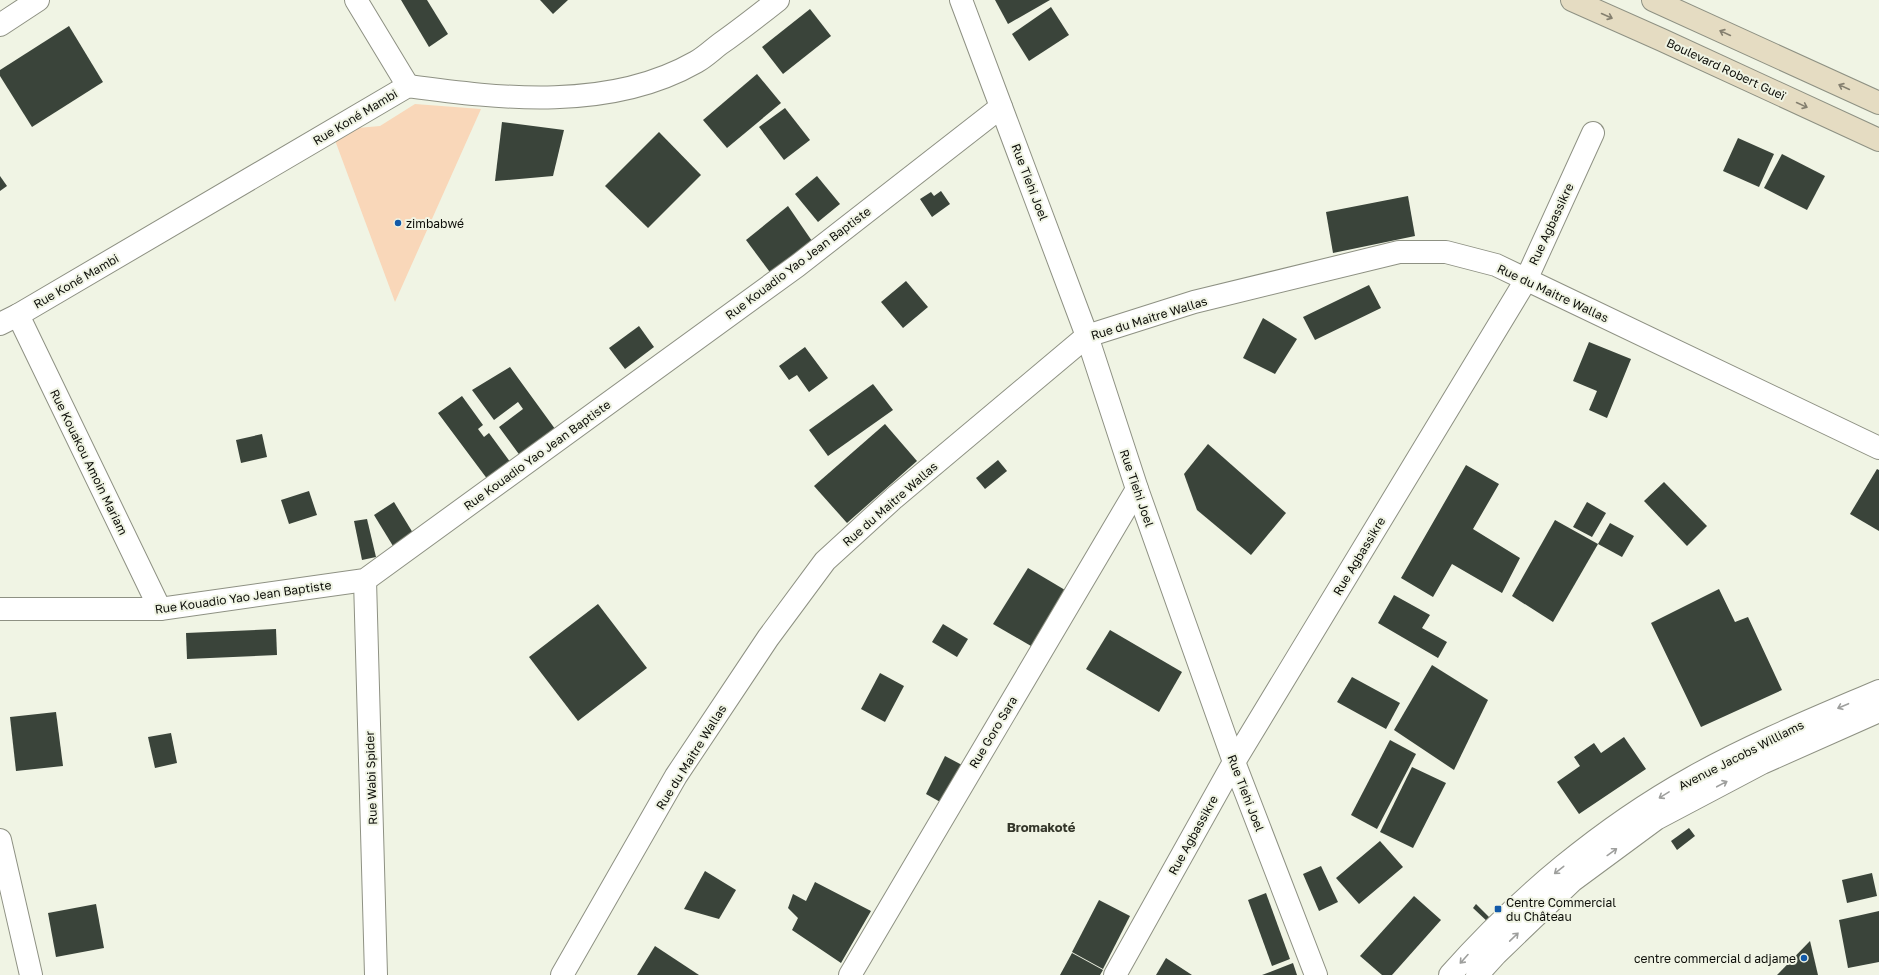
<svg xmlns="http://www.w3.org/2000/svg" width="1879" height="975" font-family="'Golos Text',sans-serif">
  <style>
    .green { fill: #f9d7b9 }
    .building { fill: #3a443a }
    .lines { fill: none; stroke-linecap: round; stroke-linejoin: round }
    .minor-casing { stroke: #8e9183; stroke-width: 24 }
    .tertiary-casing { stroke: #8e9183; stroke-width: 24 }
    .secondary-casing { stroke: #8e9183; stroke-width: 24 }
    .minor { stroke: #fff; stroke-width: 22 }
    .tertiary { stroke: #fff; stroke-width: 22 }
    .secondary { stroke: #e5dcc2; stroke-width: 22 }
    .oneway { stroke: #847f6f }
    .oneway2 { stroke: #9e9f9d }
    .poi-dot { fill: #1259a8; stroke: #f0f4e4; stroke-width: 1.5 }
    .labels { text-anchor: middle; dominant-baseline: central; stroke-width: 4; stroke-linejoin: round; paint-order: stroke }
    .street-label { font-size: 12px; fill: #0d0e09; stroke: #f0f4e4 }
    .poi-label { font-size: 12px; fill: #0d0e09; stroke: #f0f4e4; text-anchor: start }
    .neighbourhood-label { font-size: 13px; font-weight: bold; fill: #34362a; stroke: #f0f4e4 }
  </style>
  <rect width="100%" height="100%" fill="#f0f4e4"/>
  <polygon class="green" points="415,104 481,109 395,302 336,143 335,130 380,126"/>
  <g class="building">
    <polygon points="401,0 427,0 448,34 429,47"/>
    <polygon points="540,0 568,0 553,14"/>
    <polygon points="995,0 1050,0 1008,24"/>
    <polygon points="1051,7 1069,35 1029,61 1012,34"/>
    <polygon points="810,9 831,36 783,74 762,47"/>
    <polygon points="69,26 103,82 32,127 0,76 0,70"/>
    <polygon points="757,74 781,103 727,148 703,120"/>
    <polygon points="785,108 810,140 784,160 759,127"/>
    <polygon points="502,122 564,130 553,176 495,181"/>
    <polygon points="659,132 701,175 648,228 605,186"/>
    <polygon points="1738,138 1774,154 1759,187 1723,171"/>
    <polygon points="1782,154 1825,176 1807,210 1764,188"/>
    <polygon points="0,176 7,186 0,191"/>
    <polygon points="817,176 840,204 818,222 795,194"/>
    <polygon points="941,191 950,204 932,217 920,199 931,192 934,196"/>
    <polygon points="1408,196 1415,236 1333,253 1326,212"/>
    <polygon points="788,206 812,241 772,275 746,240"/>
    <polygon points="906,281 928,307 903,328 881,302"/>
    <polygon points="1369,285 1381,308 1315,340 1303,317"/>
    <polygon points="1263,318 1297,339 1275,374 1243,358"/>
    <polygon points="639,326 654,347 625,369 609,348"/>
    <polygon points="1589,342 1631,359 1607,418 1589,410 1597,391 1573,381"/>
    <polygon points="805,347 828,378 809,392 797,375 789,380 779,366"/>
    <polygon points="510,367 558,433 521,457 499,427 523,409 518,402 494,420 472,390"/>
    <polygon points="873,384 893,410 828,456 809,430"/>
    <polygon points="462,396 483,425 478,429 484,437 489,433 511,463 488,480 438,413"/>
    <polygon points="885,424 917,461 847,523 814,486"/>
    <polygon points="262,434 267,457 241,463 236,440"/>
    <polygon points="1208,444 1286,513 1251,555 1197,510 1184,474"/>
    <polygon points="998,460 1007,471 985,489 976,478"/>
    <polygon points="1466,465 1499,484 1473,529 1520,558 1502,593 1452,564 1433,597 1401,578"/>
    <polygon points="1877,469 1879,470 1879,531 1850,514"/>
    <polygon points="1664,482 1707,526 1687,546 1644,501"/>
    <polygon points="309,491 317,515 289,524 281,500"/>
    <polygon points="394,502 413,533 393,546 374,515"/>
    <polygon points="1587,502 1606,513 1592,537 1573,527"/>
    <polygon points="367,519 376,557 362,560 354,521"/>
    <polygon points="1555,520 1598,544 1553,622 1512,596"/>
    <polygon points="1610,523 1634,536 1622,557 1598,544"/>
    <polygon points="1028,568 1065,590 1031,646 993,624"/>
    <polygon points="1719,589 1735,622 1748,617 1782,690 1701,727 1651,623"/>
    <polygon points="1394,595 1430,615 1422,628 1447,642 1438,658 1378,623"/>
    <polygon points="598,604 647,668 578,721 529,657"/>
    <polygon points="943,624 968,639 957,657 932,642"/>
    <polygon points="276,629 277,655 187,659 186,633"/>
    <polygon points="1110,630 1182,672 1159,712 1086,669"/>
    <polygon points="1432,665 1488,700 1454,770 1394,730"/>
    <polygon points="880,673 904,686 885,722 861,709"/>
    <polygon points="1352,677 1400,703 1386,729 1337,702"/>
    <polygon points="56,712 63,766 16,771 10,717"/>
    <polygon points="171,733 177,763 155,768 148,737"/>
    <polygon points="1624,737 1646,769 1579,814 1557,782 1580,766 1574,757 1594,743 1601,753"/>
    <polygon points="1390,740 1416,754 1377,829 1351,815"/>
    <polygon points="945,756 962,765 942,803 926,794"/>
    <polygon points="1412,767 1446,783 1413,848 1380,832"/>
    <polygon points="1689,828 1695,836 1677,850 1671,841"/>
    <polygon points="1380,841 1403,867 1359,904 1336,878"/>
    <polygon points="1321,866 1338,902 1319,911 1303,874"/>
    <polygon points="705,871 736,890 719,919 684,909"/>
    <polygon points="1872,873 1877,896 1847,903 1842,880"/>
    <polygon points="815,882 871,911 841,963 792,930 798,918 788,908 793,894 806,901"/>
    <polygon points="1266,893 1290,959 1272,966 1248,900"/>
    <polygon points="1414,896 1441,920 1392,975 1382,975 1360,956"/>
    <polygon points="1099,900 1130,916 1103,969 1072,952"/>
    <polygon points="96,904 104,948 56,957 48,913"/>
    <polygon points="1476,904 1493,921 1490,924 1473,908"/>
    <polygon points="1879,911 1879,962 1848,968 1839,920"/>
    <polygon points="1810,941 1818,975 1777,975"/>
    <polygon points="655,946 699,975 637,975"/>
    <polygon points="1072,953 1103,970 1100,975 1060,975"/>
    <polygon points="1166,958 1192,975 1156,975"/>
    <polygon points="1293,963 1297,975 1262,975"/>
  </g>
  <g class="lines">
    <g class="minor-casing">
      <g id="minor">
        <polyline points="356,0 408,86"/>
        <polyline points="961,0 1087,336 1137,489 1234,762 1316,975"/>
        <polyline points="0,25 38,0"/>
        <polyline points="18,315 160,609"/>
        <path d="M0 324 18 315 408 86C502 99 610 111 696 62 705 57 712 50 720 44 740 30 759 15 778 0"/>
        <polyline points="365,580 376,975"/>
        <polyline points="0,609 160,609 365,580 797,266 1001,107"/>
        <polyline points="0,840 31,975"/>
        <polyline points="562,975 676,776 768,638 825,561 894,498 1087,336 1194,302 1399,252 1446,252 1496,265 1879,448"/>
        <polyline points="850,975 1137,489"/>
        <polyline points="1115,975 1234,762 1526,280 1593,133"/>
      </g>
    </g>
    <g class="tertiary-casing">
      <g id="tertiary">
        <path d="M1450 975C1518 898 1603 827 1693 777 1752 744 1816 718 1879 691"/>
        <polyline points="1477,975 1496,954 1572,881 1656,819 1762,763 1879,711"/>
      </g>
    </g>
    <g class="secondary-casing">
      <g id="secondary">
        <polyline points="1572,0 1662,40 1879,140"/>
        <polyline points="1653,0 1879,103"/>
      </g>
    </g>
    <use href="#minor" class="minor"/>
    <use href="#tertiary" class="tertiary"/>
    <use href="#secondary" class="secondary"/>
  </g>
  <defs><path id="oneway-shaft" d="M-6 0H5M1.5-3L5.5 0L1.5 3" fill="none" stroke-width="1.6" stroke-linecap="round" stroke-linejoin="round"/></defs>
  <g class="oneway">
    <use href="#oneway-shaft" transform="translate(1607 16) rotate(24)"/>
    <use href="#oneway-shaft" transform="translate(1725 33) rotate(-155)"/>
    <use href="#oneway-shaft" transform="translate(1844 87) rotate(-155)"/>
    <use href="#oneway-shaft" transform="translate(1802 105) rotate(25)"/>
  </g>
  <g class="oneway2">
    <use href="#oneway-shaft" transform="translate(1843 706) rotate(157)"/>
    <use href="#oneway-shaft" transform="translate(1722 784) rotate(-28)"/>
    <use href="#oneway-shaft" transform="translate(1664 795) rotate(148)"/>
    <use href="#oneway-shaft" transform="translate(1612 852) rotate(-36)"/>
    <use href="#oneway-shaft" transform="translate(1559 870) rotate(142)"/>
    <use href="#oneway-shaft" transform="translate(1514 937) rotate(-44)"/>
    <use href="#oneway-shaft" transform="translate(1464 959) rotate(132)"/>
  </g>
  <g class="poi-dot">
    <circle cx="398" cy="223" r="4"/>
    <rect x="1494" y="905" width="8" height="8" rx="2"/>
    <circle cx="1804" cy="958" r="4"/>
  </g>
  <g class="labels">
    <g class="street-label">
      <text transform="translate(1726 69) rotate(25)">Boulevard Robert Gueï</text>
      <text transform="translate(355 117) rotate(-31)">Rue Koné Mambi</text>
      <text transform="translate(1030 182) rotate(69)">Rue Tiehi Joel</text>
      <text transform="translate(1551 224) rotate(-65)">Rue Agbassikre</text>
      <text transform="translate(798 263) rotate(-37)">Rue Kouadio Yao Jean Baptiste</text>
      <text transform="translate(76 281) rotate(-30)">Rue Koné Mambi</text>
      <text transform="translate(1553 293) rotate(25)">Rue du Maitre Wallas</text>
      <text transform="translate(1149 318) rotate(-17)">Rue du Maitre Wallas</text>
      <text transform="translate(537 455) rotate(-36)">Rue Kouadio Yao Jean Baptiste</text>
      <text transform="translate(89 462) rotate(64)">Rue Kouakou Amoin Mariam</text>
      <text transform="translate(1137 488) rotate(71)">Rue Tiehi Joel</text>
      <text transform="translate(890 504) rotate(-41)">Rue du Maitre Wallas</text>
      <text transform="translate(1359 556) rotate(-59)">Rue Agbassikre</text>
      <text transform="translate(243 597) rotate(-8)">Rue Kouadio Yao Jean Baptiste</text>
      <text transform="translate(993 732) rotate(-59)">Rue Goro Sara</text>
      <text transform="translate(1741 755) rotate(-27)">Avenue Jacobs Williams</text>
      <text transform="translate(691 757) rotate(-58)">Rue du Maitre Wallas</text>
      <text transform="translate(371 778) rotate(-92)">Rue Wabi Spider</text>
      <text transform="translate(1246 793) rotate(69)">Rue Tiehi Joel</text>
      <text transform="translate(1193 835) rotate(-61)">Rue Agbassikre</text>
    </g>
    <g class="poi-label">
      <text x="406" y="223">zimbabwé</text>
      <text x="1506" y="902">Centre Commercial<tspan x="1506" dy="14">du Château</tspan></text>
      <text x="1796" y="958" text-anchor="end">centre commercial d adjame</text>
    </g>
    <g class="neighbourhood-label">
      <text x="1041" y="827">Bromakoté</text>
    </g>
  </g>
</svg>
